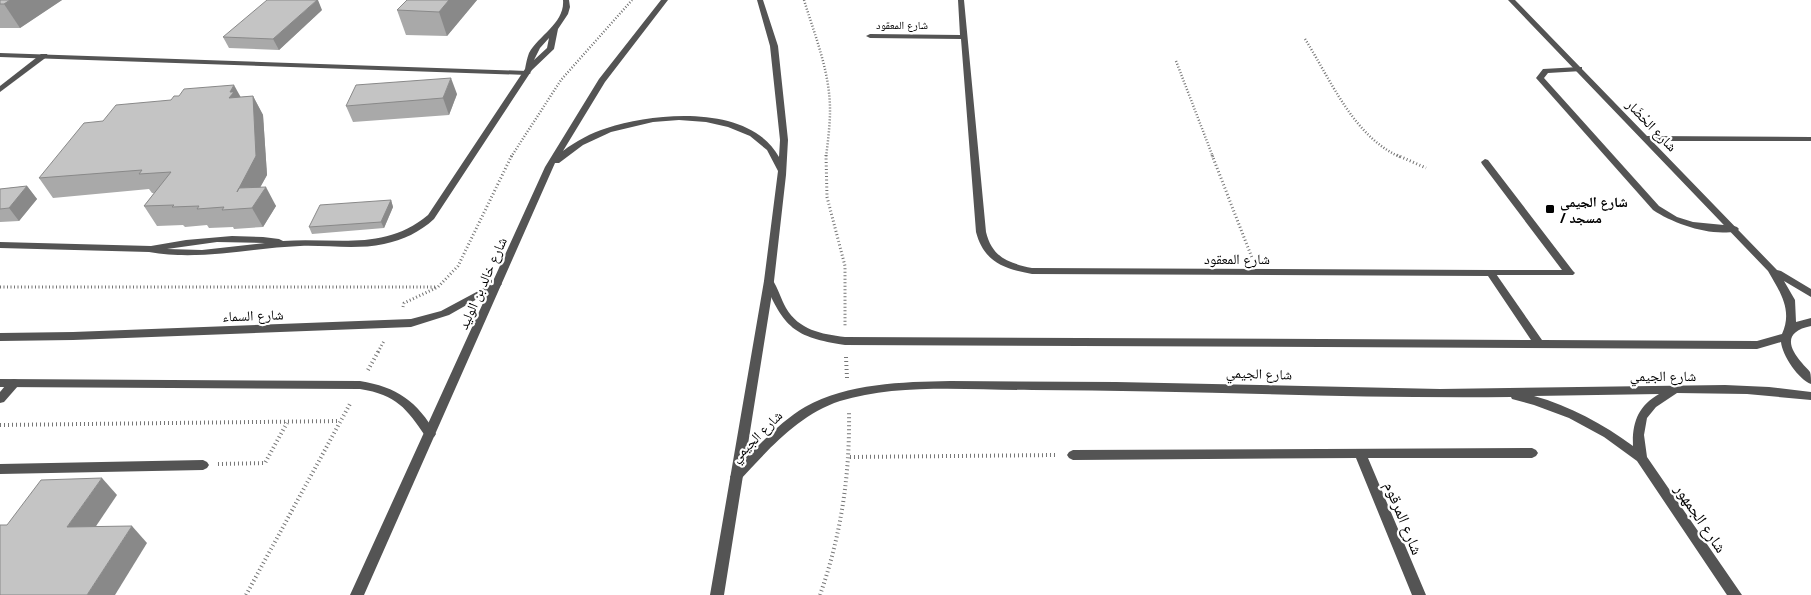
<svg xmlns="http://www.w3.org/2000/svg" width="1811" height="595" font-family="'Open Sans','Noto Naskh Arabic',sans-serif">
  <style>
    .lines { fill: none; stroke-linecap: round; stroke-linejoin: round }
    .path-far2 { stroke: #767676; stroke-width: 2.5; stroke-dasharray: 1 2; stroke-linecap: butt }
    .path-far1 { stroke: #767676; stroke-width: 3; stroke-dasharray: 1 2.5; stroke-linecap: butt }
    .path { stroke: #767676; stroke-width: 4; stroke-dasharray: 1 3; stroke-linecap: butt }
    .service { fill: #545454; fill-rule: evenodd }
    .minor { fill: #545454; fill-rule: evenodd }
    .tertiary { fill: #545454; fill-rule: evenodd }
    .wall { fill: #a9a9a9 }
    .shaded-wall { fill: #898989 }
    .building { fill: #c4c4c4; stroke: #898989 }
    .poi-dot { fill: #000; stroke: #fff; stroke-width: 2 }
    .labels { text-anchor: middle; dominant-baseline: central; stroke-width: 4.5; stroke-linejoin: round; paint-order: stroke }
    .far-street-label { font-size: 11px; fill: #000; stroke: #fff }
    .street-label { font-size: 14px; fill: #000; stroke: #fff }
    .poi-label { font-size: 14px; font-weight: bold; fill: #000; stroke: #fff; text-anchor: start }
    .near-street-label { font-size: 16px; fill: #000; stroke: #fff }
  </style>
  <rect width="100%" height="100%" fill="#fff"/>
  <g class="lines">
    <g class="path-far2">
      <path d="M804 0C815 36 830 72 830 110 830 125 828 141 826 157"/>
      <path d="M1305 39C1331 80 1353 136 1400 157"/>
      <polyline points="1176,61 1213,157"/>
      <polyline points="511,157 561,80 632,0"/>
    </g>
    <g class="path-far1">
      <polyline points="826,155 827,197 845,266 845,326"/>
      <polyline points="1212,155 1252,258"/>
      <polyline points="1397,155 1426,168"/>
      <polyline points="0,287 437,287"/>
      <polyline points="403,307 404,303 438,287 458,266 512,155"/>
      <polyline points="378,352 384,341"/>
    </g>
    <g class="path">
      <polyline points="846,357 847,378"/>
      <polyline points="368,370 379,350"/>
      <polyline points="0,425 340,421"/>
      <polyline points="850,457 1057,455"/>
      <polyline points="218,464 265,463 287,423"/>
      <polyline points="246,595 351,402"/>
      <path d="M820 595C841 535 850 476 849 412"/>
    </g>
    <g class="service">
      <path d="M563 0H569L570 7 568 14 558 29 554 49 532 70 434 219C420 232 403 240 384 244 356 250 328 245 300 246 248 248 201 261 149 252L0 248V242L151 246 186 240 232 236 263 237 279 239 283 241C335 237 384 252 428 215L525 69C526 64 527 58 529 53 539 35 565 23 563 0ZM549 38 547 48 534 60 540 48ZM217 242 265 243 202 250 167 249Z"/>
      <polygon points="41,54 47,54 48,56 0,92 0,86"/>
      <path d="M1579 67H1582V71L1548 73 1544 78 1659 206 1677 217 1693 222 1734 226 1737 227 1739 229 1737 231C1711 237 1674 224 1653 210L1536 78 1543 69Z"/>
      <polygon points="1485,159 1488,160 1573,271 1575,273 1573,275 1488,275 1486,273 1491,270 1562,270 1482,164 1481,162"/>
      <polygon points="14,379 18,380 19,383 18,386 4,402 0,403 0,392 10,380"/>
      <polygon points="203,460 207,462 209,465 207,468 203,470 0,474 0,464"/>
    </g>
    <g class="minor">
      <path d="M958 0H964L986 232C992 257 1008 263 1032 268L1491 270 1494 271 1542 340 1757 341 1782 334C1793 310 1780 292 1768 271L1508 0H1515L1647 136 1811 137V141H1652L1777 270 1781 271 1811 289V297L1784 281 1795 300 1796 322 1811 318V326C1786 331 1786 345 1802 363 1804 366 1808 369 1810 372 1811 375 1811 380 1811 384 1799 380 1782 355 1781 342L1757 349 845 345C794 337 784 328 764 281L766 279H772C778 288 781 299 786 308 799 330 821 334 845 337L1531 340 1488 276 1032 274C1004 269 984 262 976 232L961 39 870 38 866 36 870 34 960 35Z"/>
      <polygon points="0,53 527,71 531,73 527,75 0,57"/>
      <polygon points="497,281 500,282 502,284 500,286 449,315 411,327 73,340 0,341 0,333 73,332 411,319 441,311"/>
      <path d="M0 379 360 381C397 387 417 401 436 434L434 437 430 438 426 437C406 408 397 395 360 389L0 387Z"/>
      <path d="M950 381 1116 382 1440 389 1725 385 1769 387 1811 392V400L1747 394 1677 393 1656 407 1647 418 1644 435 1647 457 1742 595H1727L1637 461 1604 437 1569 418 1534 405 1512 399 1511 397C1351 399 1192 390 1032 390 972 390 897 383 840 401 798 415 769 449 740 480L736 482 732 480 730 477C736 465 749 455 758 446 772 432 788 417 805 407 848 383 902 382 950 381ZM1659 394C1638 406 1632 423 1633 446 1603 424 1570 406 1534 396Z"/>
      <polygon points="1532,448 1536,450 1538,453 1536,456 1532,458 1368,458 1426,595 1412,595 1356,458 1073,460 1069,458 1067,455 1069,452 1073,450"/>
    </g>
    <path class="tertiary" d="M661 0H668L605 82 563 151C576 141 591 133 607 128 656 112 750 104 779 157L780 140 770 46 757 0H763L778 46 788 140 786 175 774 281 724 595H710L764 281 778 171 767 150 750 136 728 127 706 122 679 120 653 122 611 132 583 145 559 163H555L364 595H350L545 167 599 79Z"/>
  </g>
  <g class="wall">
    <polygon points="0,0 62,0 20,28 0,28"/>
    <polygon points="407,0 477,0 447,36 406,35 397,10"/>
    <polygon points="322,10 279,50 229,48 223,37"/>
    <polygon points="457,94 449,115 353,122 346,106"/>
    <polygon points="253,96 263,115 267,175 260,187 276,206 263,227 234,229 233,227 209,228 207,225 185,227 183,225 157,226 144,206 154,193 152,193 149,189 53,198 39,178 103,121 241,97"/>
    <polygon points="27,186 37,199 19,221 0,222 0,189"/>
    <polygon points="391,200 393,207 384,228 312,234 309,227"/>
  </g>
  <g class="shaded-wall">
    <polygon points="10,0 62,0 20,28 4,4"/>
    <polygon points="317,0 318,0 322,10 279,50 273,39"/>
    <polygon points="449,0 477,0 447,36 439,12"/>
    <polygon points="451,78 457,94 449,115 443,98"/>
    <polygon points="234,85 244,103 229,98 230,92"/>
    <polygon points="253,96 263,115 267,175 249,208 237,192"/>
    <polygon points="27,186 37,199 19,221 9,208"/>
    <polygon points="266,187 276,206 263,227 252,208"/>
    <polygon points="391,200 393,207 384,228 381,222"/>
    <polygon points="102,478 117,495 84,544 67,527"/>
    <polygon points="132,526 147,543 115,595 87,595"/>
  </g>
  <g class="building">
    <polygon points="0,0 10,0 4,4 0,4"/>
    <polygon points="267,0 317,0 273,39 223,37"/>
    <polygon points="407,0 449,0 439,12 397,10"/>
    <polygon points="451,78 443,98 346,106 356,85"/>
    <polygon points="234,85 230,92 234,92 229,98 253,96 256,156 237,192 239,188 266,187 252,208 222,210 224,207 197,209 199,206 172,207 174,205 144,206 171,172 139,174 142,170 39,178 84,123 103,121 116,105 171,100 174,96 179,96 184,89"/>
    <polygon points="27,186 9,208 0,209 0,189"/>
    <polygon points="391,200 381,222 309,227 320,205"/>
    <polygon points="102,478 67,527 132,526 87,595 0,595 0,525 7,525 41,480"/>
  </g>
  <rect class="poi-dot" x="1545" y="204" width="10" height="10" rx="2.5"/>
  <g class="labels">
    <g class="far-street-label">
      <text x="902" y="24">شارع المعقود</text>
    </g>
    <g class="street-label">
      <text transform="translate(1652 125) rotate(46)">شارع الحْضَار</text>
      <text x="1237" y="258">شارع المعقود</text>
      <text transform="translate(482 283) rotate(-66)">شارع خالِد بن الوليد</text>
      <text transform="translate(253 315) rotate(-2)">شارع السماء</text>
      <text transform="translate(1259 373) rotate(2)">شارع الجيمي</text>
      <text x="1663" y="375">شارع الجيمي</text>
      <text transform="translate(756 436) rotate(-45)">شارع الجيمي</text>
    </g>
    <g class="poi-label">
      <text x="1560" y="201">شارع الجيمي<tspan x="1560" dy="16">/ مسجد</tspan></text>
    </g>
    <g class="near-street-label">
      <text transform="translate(1404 518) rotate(68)">شارع المرقوم</text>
      <text transform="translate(1701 518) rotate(56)">شارع الجمهور</text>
    </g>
  </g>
</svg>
